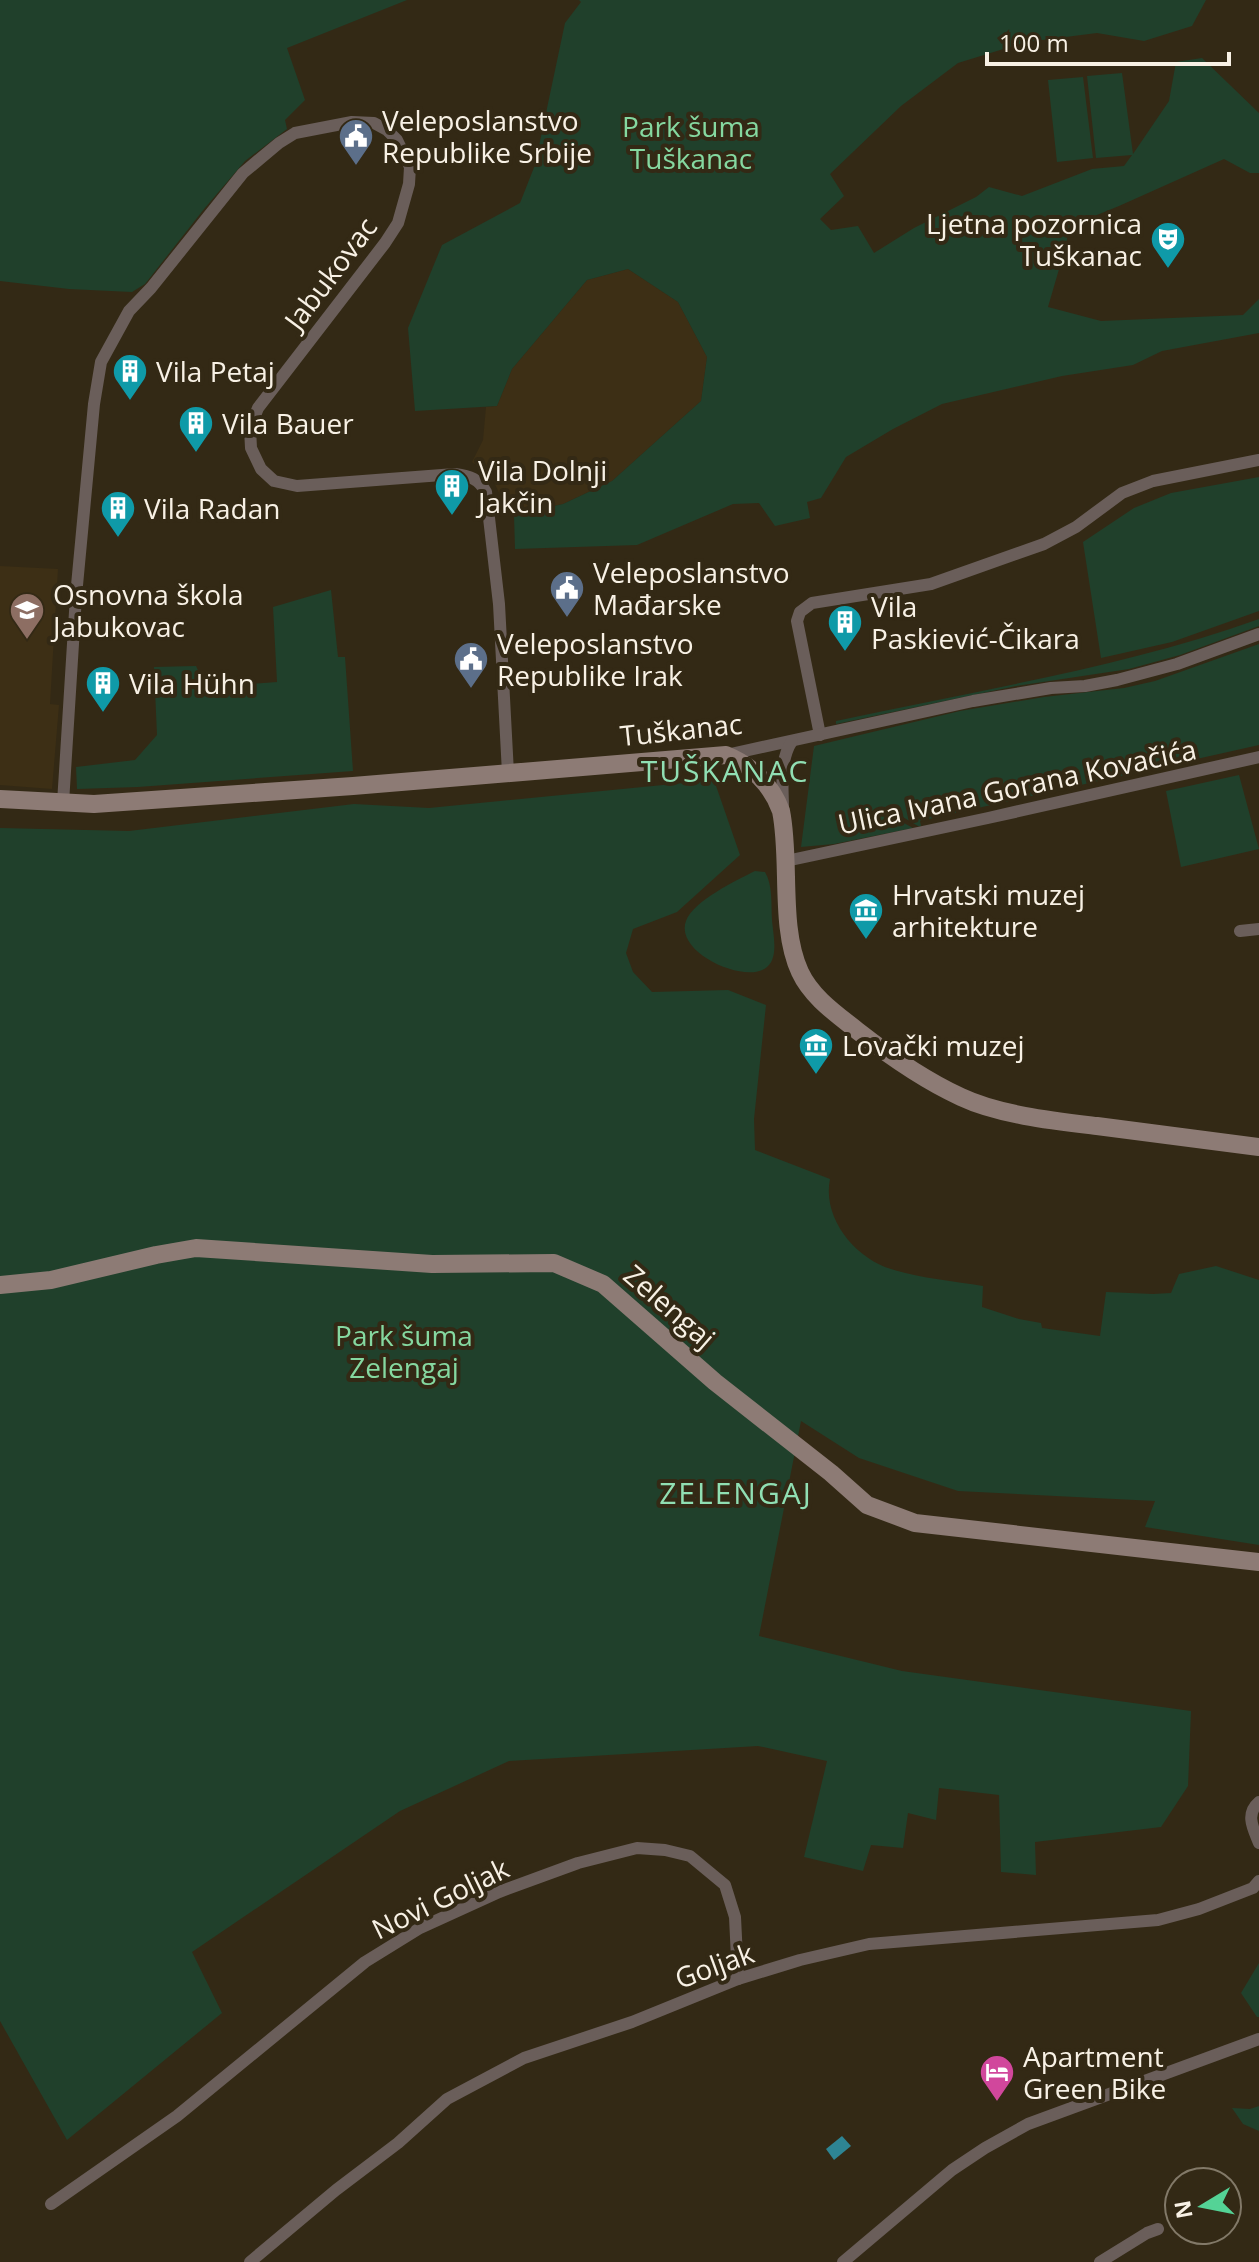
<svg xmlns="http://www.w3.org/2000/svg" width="1259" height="2262" font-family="'Open Sans',sans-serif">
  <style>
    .built { fill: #3d2f15 }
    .green { fill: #20402b }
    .water { fill: #2e8594 }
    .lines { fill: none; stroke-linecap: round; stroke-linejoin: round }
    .street { stroke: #6a5e5a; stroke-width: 12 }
    .secondary { stroke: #8d7b75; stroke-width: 18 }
    .labels { text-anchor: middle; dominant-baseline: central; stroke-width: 8; stroke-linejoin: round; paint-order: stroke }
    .poi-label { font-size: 28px; fill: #f8f1e5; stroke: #332915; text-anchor: start }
    .park-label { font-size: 28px; fill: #85d8a0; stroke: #332915 }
    .street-label { font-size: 28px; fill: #f8f1e5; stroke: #332915 }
    .neighbourhood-label { font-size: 30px; letter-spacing: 2px; fill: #90dfb3; stroke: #332915 }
  </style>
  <rect width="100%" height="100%" fill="#332915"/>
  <g class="built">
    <polygon points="628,269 678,302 707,357 701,401 612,481 563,504 505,517 501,497 492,478 472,462 483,440 486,407 497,406 512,369 587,280"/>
    <polygon points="0,566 58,569 50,704 59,705 52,789 0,785"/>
  </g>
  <g class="green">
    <polygon points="0,0 407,0 287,48 305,100 285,120 287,129 245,161 204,209 145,284 132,292 69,289 0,281"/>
    <polygon points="579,0 1206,0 1192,26 1144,41 1097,33 1026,42 958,63 901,106 830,174 844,196 820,219 831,230 858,226 874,253 914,228 976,197 989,187 1022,196 1092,169 1124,166 1132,155 1096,158 1087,76 1122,73 1133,154 1169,101 1176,62 1202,58 1259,113 1259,173 1250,173 1224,159 1119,206 1070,226 1064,252 1048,307 1101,321 1243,315 1259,299 1259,333 1162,351 1133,365 1062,376 942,404 893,429 846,457 821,498 807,502 810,518 775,526 759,503 733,504 637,545 515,549 514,515 563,504 612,481 701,401 707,357 678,302 628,269 587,280 512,369 497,406 415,411 408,328 442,245 520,203 535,165 565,23 581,2"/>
    <polygon points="1083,77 1093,158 1057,162 1048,80"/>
    <polygon points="1259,477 1259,611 1172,642 1101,658 1083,542 1134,508 1171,493"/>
    <polygon points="331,590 338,657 345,657 353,771 138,787 77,789 76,767 135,760 157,735 154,667 196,666 204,683 251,684 277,682 273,607"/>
    <path d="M1259 619V626L1180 655 1129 669 1016 686 836 724V721C977 690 1122 668 1259 619Z"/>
    <polygon points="1259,644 1259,745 920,821 921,826 918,826 896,813 893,817 913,828 834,844 801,847 814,746 960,711 1044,697 1124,688 1155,681"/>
    <polygon points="1239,775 1259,849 1181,867 1166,791"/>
    <path d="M714 780 740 855 677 912 633 929 626 953 633 972 652 992 728 990 766 1005 754 1119 755 1150 830 1179C822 1218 855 1258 891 1269 918 1278 954 1281 983 1286L982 1307 1019 1319 1041 1323 1042 1328 1100 1336 1106 1292 1153 1294 1171 1293 1179 1274 1216 1266 1259 1280V1545L1145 1527 1155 1501 958 1491 859 1458 801 1421 759 1636 902 1671 1191 1711 1188 1786 1161 1827 1035 1842 1036 1875 1001 1872 999 1795 939 1788 936 1820 908 1813 903 1848 871 1845 863 1871 804 1857 827 1761 758 1746 509 1761 400 1811 192 1952 222 2013 67 2140 0 2021V828L129 831 354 804 429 808Z"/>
    <path d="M755 871 765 872C773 885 771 905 772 920 773 934 779 957 767 967 747 985 674 953 686 921 693 901 737 880 755 871Z"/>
    <polygon points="1259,1963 1259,2017 1257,2017 1241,1993"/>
    <polygon points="1259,2106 1259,2131 1243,2124 1232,2108 1250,2109"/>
  </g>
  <polygon class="water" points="842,2136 851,2146 834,2160 826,2149"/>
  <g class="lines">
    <g class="street">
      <polyline points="820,735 797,621 800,612 812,603 931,584 1044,544 1076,527 1122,493 1153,481 1259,460"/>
      <polyline points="726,755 973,701 1051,688 1085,686 1117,680 1177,664 1259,634"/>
      <path d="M63 803 76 596 94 404 101 362 129 311 151 288 243 173 279 143 295 133 352 122 374 123 387 130 397 140 410 167 409 184 398 223 385 243 258 408 250 428 251 448 261 469 274 481 297 486 455 474C470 476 479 479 486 492L499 604 508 773"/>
      <path d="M783 809C783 786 779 761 792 741"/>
      <polyline points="786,861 988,818 1259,757"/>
      <polyline points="1240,931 1259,929"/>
      <path d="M1259 1802C1245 1814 1253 1828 1259 1843"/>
      <polyline points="51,2204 177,2116 365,1962 420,1928 499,1892 578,1863 637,1848 665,1850 690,1856 725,1885 735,1917 738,1979"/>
      <polyline points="250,2262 336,2190 398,2143 447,2099 524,2058 632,2022 738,1979 800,1960 869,1944 1158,1920 1199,1909 1253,1888 1259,1881"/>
      <polyline points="843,2262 952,2170 985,2148 1028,2124 1259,2039"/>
      <polyline points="1100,2262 1147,2233 1158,2229"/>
    </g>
    <g class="secondary">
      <path d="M0 799 94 804 353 786 726 755C751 765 772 785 781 811 791 860 779 927 800 972 812 998 838 1015 859 1032 891 1057 924 1080 961 1097 999 1115 1055 1121 1097 1126 1151 1133 1205 1140 1259 1147"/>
      <polyline points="0,1285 51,1280 156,1255 196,1248 432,1264 554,1263 603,1284 715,1382 831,1473 867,1505 915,1523 1259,1562"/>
    </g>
  </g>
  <defs>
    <g id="civic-pin" transform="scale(1.8)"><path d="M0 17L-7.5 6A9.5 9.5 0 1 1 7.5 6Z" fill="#5c6f8a" stroke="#332915"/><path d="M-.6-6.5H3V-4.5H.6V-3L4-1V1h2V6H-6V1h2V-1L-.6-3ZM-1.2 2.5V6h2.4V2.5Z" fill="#fff"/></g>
    <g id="theatre-pin" transform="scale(1.8)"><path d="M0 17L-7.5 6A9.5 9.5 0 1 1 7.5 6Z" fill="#0f9aa8" stroke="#332915"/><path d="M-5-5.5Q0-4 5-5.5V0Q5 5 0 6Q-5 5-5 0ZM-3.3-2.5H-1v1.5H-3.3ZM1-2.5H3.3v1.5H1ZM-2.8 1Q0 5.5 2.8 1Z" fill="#fff"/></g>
    <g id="building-pin" transform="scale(1.8)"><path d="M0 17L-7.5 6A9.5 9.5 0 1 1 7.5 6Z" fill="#0f9aa8" stroke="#332915"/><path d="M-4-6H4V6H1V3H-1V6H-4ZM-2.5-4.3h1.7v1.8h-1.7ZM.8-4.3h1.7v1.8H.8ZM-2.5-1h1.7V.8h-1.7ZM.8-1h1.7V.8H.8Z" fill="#fff"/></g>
    <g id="school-pin" transform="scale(1.8)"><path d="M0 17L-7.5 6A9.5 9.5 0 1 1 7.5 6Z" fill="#8d6e63" stroke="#332915"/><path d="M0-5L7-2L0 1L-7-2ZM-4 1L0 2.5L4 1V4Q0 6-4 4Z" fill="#fff"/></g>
    <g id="museum-pin" transform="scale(1.8)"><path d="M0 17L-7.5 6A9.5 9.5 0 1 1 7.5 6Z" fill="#0f9aa8" stroke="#332915"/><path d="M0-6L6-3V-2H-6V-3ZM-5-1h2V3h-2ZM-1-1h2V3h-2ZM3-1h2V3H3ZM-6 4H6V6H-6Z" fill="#fff"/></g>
    <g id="hotel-pin" transform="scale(1.8)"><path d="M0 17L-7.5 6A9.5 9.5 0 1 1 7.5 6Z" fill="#d1479c" stroke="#332915"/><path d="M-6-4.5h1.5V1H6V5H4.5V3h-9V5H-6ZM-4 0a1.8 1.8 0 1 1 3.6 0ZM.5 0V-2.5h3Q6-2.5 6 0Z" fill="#fff"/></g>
  </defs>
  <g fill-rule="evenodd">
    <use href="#civic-pin" x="356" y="136"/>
    <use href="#theatre-pin" x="1168" y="239"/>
    <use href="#building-pin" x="130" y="371"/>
    <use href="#building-pin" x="196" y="423"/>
    <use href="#building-pin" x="452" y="486"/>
    <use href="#building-pin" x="118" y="508"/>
    <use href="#civic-pin" x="567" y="588"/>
    <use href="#school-pin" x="27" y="610"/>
    <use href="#building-pin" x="845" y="622"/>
    <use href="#civic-pin" x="471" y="659"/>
    <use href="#building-pin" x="103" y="683"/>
    <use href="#museum-pin" x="866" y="910"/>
    <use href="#museum-pin" x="816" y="1045"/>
    <use href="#hotel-pin" x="997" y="2072"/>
  </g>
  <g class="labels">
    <g class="poi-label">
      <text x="382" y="120">Veleposlanstvo<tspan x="382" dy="32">Republike Srbije</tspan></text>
      <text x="1142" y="223" text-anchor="end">Ljetna pozornica<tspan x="1142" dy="32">Tuškanac</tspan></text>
      <text x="156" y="371">Vila Petaj</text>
      <text x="222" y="423">Vila Bauer</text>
      <text x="478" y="470">Vila Dolnji<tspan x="478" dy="32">Jakčin</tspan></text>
      <text x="144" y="508">Vila Radan</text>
      <text x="593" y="572">Veleposlanstvo<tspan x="593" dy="32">Mađarske</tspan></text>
      <text x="53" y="594">Osnovna škola<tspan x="53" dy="32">Jabukovac</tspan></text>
      <text x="871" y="606">Vila<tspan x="871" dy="32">Paskiević-Čikara</tspan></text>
      <text x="497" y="643">Veleposlanstvo<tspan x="497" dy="32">Republike Irak</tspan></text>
      <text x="129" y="683">Vila Hühn</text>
      <text x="892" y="894">Hrvatski muzej<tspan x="892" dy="32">arhitekture</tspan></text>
      <text x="842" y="1045">Lovački muzej</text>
      <text x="1023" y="2056">Apartment<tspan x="1023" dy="32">Green Bike</tspan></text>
    </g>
    <g class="park-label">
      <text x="691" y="126">Park šuma<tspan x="691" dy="32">Tuškanac</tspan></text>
      <text x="404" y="1335">Park šuma<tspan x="404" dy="32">Zelengaj</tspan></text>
    </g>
    <g class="street-label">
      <text transform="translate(330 273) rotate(-53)">Jabukovac</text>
      <text transform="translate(681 729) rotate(-6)">Tuškanac</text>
      <text transform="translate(1017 786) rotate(-12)">Ulica Ivana Gorana Kovačića</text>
      <text transform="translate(670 1306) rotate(41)">Zelengaj</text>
      <text transform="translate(440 1898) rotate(-26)">Novi Goljak</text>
      <text transform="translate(714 1965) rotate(-20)">Goljak</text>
    </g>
    <g class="neighbourhood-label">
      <text x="725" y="770">TUŠKANAC</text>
      <text x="736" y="1492">ZELENGAJ</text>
    </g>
  </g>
  <g transform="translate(1203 2206) rotate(260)"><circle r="38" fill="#332915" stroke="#827968" stroke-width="2"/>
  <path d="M0-6L14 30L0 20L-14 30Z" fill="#54d396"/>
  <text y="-12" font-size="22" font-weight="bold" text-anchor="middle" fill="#f8f1e5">N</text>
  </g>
  <path d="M987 52v12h242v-12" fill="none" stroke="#f8f1e5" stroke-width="4"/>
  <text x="999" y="52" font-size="24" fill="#f8f1e5" stroke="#332915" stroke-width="6" paint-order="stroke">100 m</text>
</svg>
